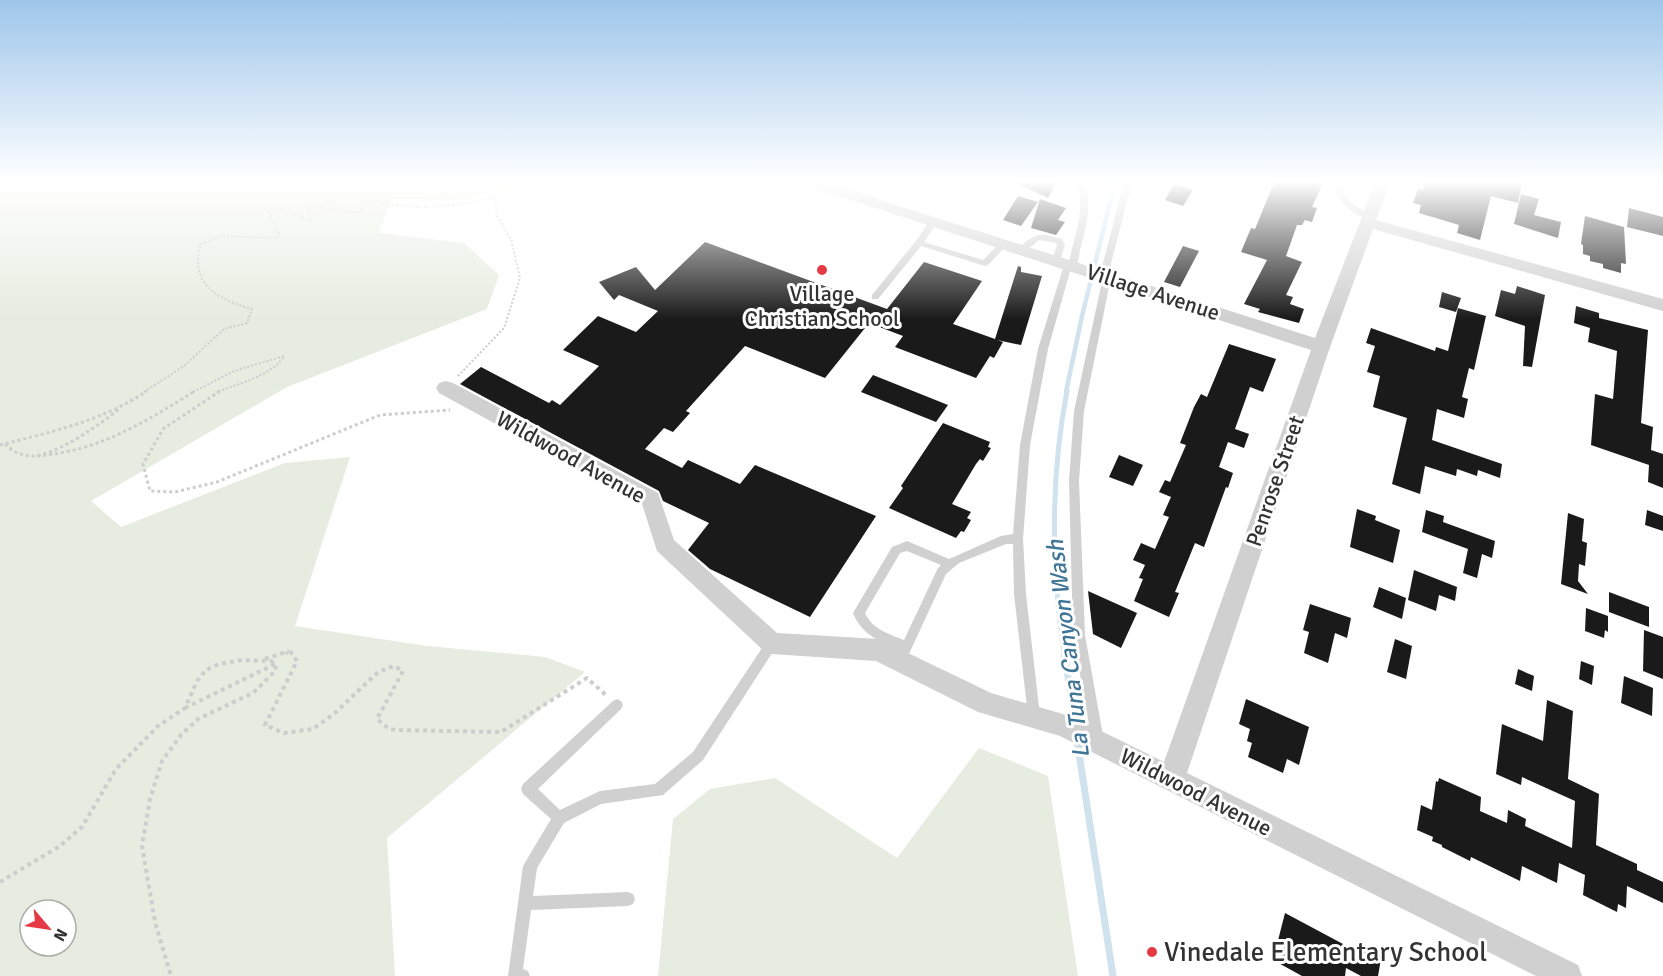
<svg xmlns="http://www.w3.org/2000/svg" width="1663" height="976" font-family="Signika,sans-serif">
  <style>
    .green { fill: #e6ecdf; fill-rule: evenodd }
    .lines { fill: none; stroke-linecap: round; stroke-linejoin: round }
    .stream-far2 { stroke: #cfe2ee; stroke-width: 4.5 }
    .stream-far1 { stroke: #cfe2ee; stroke-width: 5 }
    .stream { stroke: #cfe2ee; stroke-width: 7 }
    .building { fill: #1a1a1a }
    .path-far2 { stroke: #cdcdcd; stroke-width: 2; stroke-dasharray: 2 2; stroke-linecap: butt }
    .path-far1 { stroke: #cdcdcd; stroke-width: 3; stroke-dasharray: 3 3; stroke-linecap: butt }
    .path { stroke: #cdcdcd; stroke-width: 4; stroke-dasharray: 4 4; stroke-linecap: butt }
    .lane { fill: #d0d0d0; fill-rule: evenodd }
    .street { fill: #d0d0d0; fill-rule: evenodd }
    .poi-dot { fill: #e63946; stroke: #fff; stroke-width: 2 }
    .labels { text-anchor: middle; dominant-baseline: central; stroke-width: 6; stroke-linejoin: round; paint-order: stroke }
    .street-label { font-size: 22px; fill: #333; stroke: #fff }
    .poi-label { font-size: 22px; fill: #333; stroke: #fff }
    .water-label { font-size: 24px; font-style: italic; fill: #3f7597; stroke: #fff }
    .near-poi-label { font-size: 27px; fill: #333; stroke: #fff; text-anchor: start }
  </style>
  <rect width="100%" height="100%" fill="#fff"/>
  <g class="green">
    <path d="M0 183H552L452 200 392 199 379 233 464 243 499 275 487 309 287 387 91 501 121 527 285 463 350 457 295 626 427 646 545 657 585 672 387 838 395 976H0ZM30 910H66V946H30Z"/>
    <polygon points="979,748 1048,776 1078,976 658,976 673,819 710,789 775,778 897,858"/>
  </g>
  <g class="lines">
    <polyline class="stream-far2" points="1066,392 1082,316 1115,183"/>
    <path class="stream-far1" d="M1064 653C1051 565 1050 479 1067 391"/>
    <g class="stream">
      <polyline points="1064,651 1075,722"/>
      <polyline points="1077,740 1113,976"/>
    </g>
  </g>
  <g class="building">
    <polygon points="1016,183 1056,183 1048,198"/>
    <polygon points="1274,183 1323,183 1312,207 1317,208 1312,222 1305,220 1302,225 1297,225 1286,256 1302,262 1286,295 1293,297 1290,304 1304,309 1299,323 1258,312 1260,309 1244,304 1267,260 1241,252 1251,228 1255,229"/>
    <polygon points="1425,183 1522,183 1518,203 1491,196 1480,240 1457,233 1459,225 1419,213 1421,205 1413,203 1418,189 1423,190"/>
    <polygon points="1174,184 1193,190 1183,206 1165,200"/>
    <polygon points="1521,194 1539,199 1534,215 1561,222 1558,238 1514,224"/>
    <polygon points="1018,196 1038,202 1021,226 1003,220"/>
    <polygon points="1040,199 1066,208 1058,220 1065,222 1056,235 1031,228"/>
    <polygon points="1629,208 1663,217 1663,236 1627,227"/>
    <polygon points="1585,216 1624,227 1626,264 1621,263 1621,273 1603,268 1603,264 1590,261 1590,256 1583,254 1583,245 1581,244"/>
    <polygon points="705,242 887,309 924,262 982,281 953,324 995,339 1018,266 1021,267 1021,272 1042,276 1021,345 997,340 1003,342 994,358 990,356 976,378 895,347 903,336 869,323 825,378 745,346 686,411 690,413 673,432 664,428 645,449 682,468 688,460 740,484 755,465 876,516 810,617 710,569 688,550 709,523 663,501 659,491 460,384 481,367 549,403 552,400 560,405 599,366 563,350 598,316 636,332 658,311 619,295 614,300 599,282 636,267 655,290"/>
    <polygon points="1183,246 1199,251 1180,287 1164,282"/>
    <polygon points="1517,286 1545,295 1532,367 1523,366 1525,326 1495,316 1501,290 1515,294"/>
    <polygon points="1442,292 1461,298 1456,312 1439,307"/>
    <polygon points="1576,306 1599,313 1599,318 1648,330 1641,423 1653,427 1651,450 1663,454 1663,488 1648,482 1649,465 1591,445 1595,394 1613,399 1617,351 1588,342 1590,328 1574,323"/>
    <polygon points="1458,308 1486,316 1474,370 1469,368 1462,397 1468,399 1464,418 1437,409 1432,440 1502,464 1500,478 1478,470 1477,476 1457,469 1456,476 1425,466 1420,494 1392,484 1407,418 1373,407 1380,376 1367,372 1375,346 1366,343 1371,328 1435,351 1436,347 1448,351"/>
    <polygon points="1229,344 1276,359 1263,392 1250,387 1235,429 1249,434 1244,448 1228,442 1219,467 1233,473 1228,488 1226,487 1204,547 1195,543 1175,592 1179,593 1169,617 1134,601 1143,579 1139,578 1145,565 1133,560 1141,543 1155,549 1169,517 1163,515 1171,497 1159,492 1165,480 1170,482 1186,445 1180,443 1194,407 1201,394 1207,397"/>
    <polygon points="873,375 948,405 936,422 861,392"/>
    <polygon points="943,423 990,442 988,447 991,448 983,461 980,459 976,464 952,504 971,512 967,518 971,520 964,532 961,531 956,538 889,508 903,488 901,486"/>
    <polygon points="1119,455 1143,465 1133,486 1109,477"/>
    <polygon points="1357,509 1376,516 1375,520 1400,530 1393,563 1350,547"/>
    <polygon points="1426,510 1444,516 1443,522 1495,541 1492,558 1482,554 1477,578 1463,573 1468,549 1422,532"/>
    <polygon points="1647,510 1663,516 1663,531 1645,525"/>
    <polygon points="1568,513 1584,519 1582,541 1587,543 1585,566 1579,564 1578,581 1588,594 1561,584"/>
    <polygon points="1414,570 1457,587 1455,601 1439,595 1436,611 1408,600"/>
    <polygon points="1379,587 1406,598 1402,619 1373,607"/>
    <polygon points="1088,591 1137,613 1121,648 1093,634"/>
    <polygon points="1609,592 1649,607 1649,627 1609,612"/>
    <polygon points="1310,604 1351,618 1347,638 1335,633 1328,663 1304,653 1309,632 1303,630"/>
    <polygon points="1586,608 1608,616 1608,632 1605,630 1604,638 1585,631"/>
    <polygon points="1644,630 1663,637 1663,679 1643,671"/>
    <polygon points="1395,639 1412,646 1406,679 1387,672"/>
    <polygon points="1581,661 1594,666 1592,685 1579,679"/>
    <polygon points="1518,669 1534,676 1532,691 1515,684"/>
    <polygon points="1624,676 1653,688 1652,716 1621,703"/>
    <polygon points="1246,699 1309,727 1299,765 1287,759 1283,773 1248,757 1252,743 1247,741 1250,729 1239,724"/>
    <polygon points="1547,700 1573,711 1568,779 1599,794 1596,845 1637,864 1637,870 1663,882 1663,903 1627,886 1626,908 1618,904 1617,912 1583,895 1585,875 1559,863 1557,883 1522,866 1520,881 1471,857 1470,861 1442,847 1442,845 1432,841 1433,837 1417,830 1421,805 1432,810 1436,781 1438,782 1439,778 1481,797 1480,811 1507,823 1508,810 1526,819 1525,826 1572,848 1575,801 1522,777 1521,785 1496,774 1502,724 1543,741"/>
    <polygon points="1285,913 1358,952 1360,942 1382,953 1378,976 1361,976 1346,968 1345,976 1302,976 1273,960"/>
  </g>
  <g class="lines">
    <g class="path-far2">
      <polyline points="458,376 504,328 520,278 511,239 497,216 495,197"/>
      <path d="M144 392 184 366 224 329 247 323 252 309C217 299 189 285 201 244L220 236 277 238 280 235 268 212 276 209 310 220 308 205 355 213 362 211 361 207 374 200C441 220 509 190 576 183"/>
      <path d="M193 392 234 371 284 356C273 375 236 385 216 392"/>
    </g>
    <g class="path-far1">
      <polyline points="220,391 163,429 143,464 150,491 175,492 217,482 380,415 450,410"/>
      <path d="M5 444C12 451 20 455 31 456 54 457 101 424 119 409"/>
      <path d="M0 445C51 432 102 421 147 391"/>
      <path d="M37 456C100 451 143 423 195 391"/>
      <polyline points="285,653 291,653"/>
    </g>
    <g class="path">
      <polyline points="290,651 297,661 265,725 284,733 313,729 335,713 378,672 394,666 403,671 377,719 389,729 396,730 501,732 587,678 607,696"/>
      <polyline points="265,659 289,651"/>
      <polyline points="185,708 275,664"/>
      <polyline points="0,882 60,846 82,827 116,769 158,726 185,708 197,681 206,670 219,664 242,660 271,661 275,664 276,670 253,693 198,719 181,735 162,761 150,799 142,846 155,922 171,976"/>
    </g>
    <g class="lane">
      <path d="M1075 183H1083C1096 207 1081 240 1077 266L1076 268H1071L1048 349 1030 445 1023 539 1026 594 1040 716 1038 720 1034 722 1030 720 1028 716 1014 594 1013 544H1006L959 563 946 574 908 656 904 657 900 656 898 652 899 649C879 641 862 635 853 613L892 547 907 541 949 559 1001 536 1013 534 1020 445 1038 349 1064 265 1069 263C1073 237 1088 207 1075 183ZM907 551 941 565 938 568 904 640C889 634 872 629 865 613L900 553Z"/>
      <polygon points="1124,183 1132,183 1111,263 1111,277 1084,411 1079,481 1085,635 1102,730 1102,741 1101,745 1096,747 1091,745 1090,741 1090,730 1073,635 1069,481 1074,411 1103,277 1103,263"/>
      <path d="M1333 183H1341C1346 200 1355 208 1372 214V218C1352 218 1338 201 1333 183Z"/>
      <polygon points="930,220 933,220 937,222 924,242 983,260 1001,242 1004,241 1008,244 988,265 985,266 921,246 878,299 872,299 872,295 916,241"/>
      <polygon points="1038,235 1047,235 1062,239 1065,245 1059,263 1056,264 1052,261 1057,245 1056,243 1039,240 1025,252 1019,252 1019,248 1028,240"/>
      <polygon points="772,638 776,639 778,643 776,647 703,760 663,795 601,804 564,823 537,868 533,896 628,892 633,894 635,899 633,904 628,906 531,910 523,969 528,971 530,976 508,976 523,866 551,819 523,794 521,789 523,784 613,701 617,699 621,701 623,705 621,709 538,789 560,810 600,791 655,784 693,752 768,639"/>
    </g>
    <polygon class="street" points="805,183 827,183 1315,338 1375,183 1390,183 1376,220 1663,299 1663,311 1373,229 1330,347 1187,773 1578,965 1582,976 1536,976 1060,736 978,712 876,661 772,654 764,651 657,551 642,504 439,393 436,388 439,383 446,381 453,383 658,493 674,540 777,633 879,639 991,693 1073,717 1164,762 1311,350 808,186"/>
  </g>
  <linearGradient id="sky" x2="0" y2="1"><stop stop-color="#9ec6ea"/><stop offset="0.57" stop-color="#fff"/><stop offset="1" stop-color="#fff" stop-opacity="0"/></linearGradient>
  <rect width="1663" height="319" fill="url(#sky)"/>
  <g class="poi-dot">
    <circle cx="822" cy="270" r="6"/>
    <circle cx="1152" cy="952" r="6"/>
  </g>
  <g class="labels">
    <g class="street-label">
      <text transform="translate(1153 292) rotate(18)">Village Avenue</text>
      <text transform="translate(571 457) rotate(29)">Wildwood Avenue</text>
      <text transform="translate(1275 481) rotate(-71)">Penrose Street</text>
      <text transform="translate(1196 792) rotate(27)">Wildwood Avenue</text>
    </g>
    <g class="poi-label">
      <text x="822" y="293">Village<tspan x="822" dy="25">Christian School</tspan></text>
    </g>
    <g class="water-label">
      <text transform="translate(1068 649) rotate(-97)">La Tuna Canyon Wash</text>
    </g>
    <g class="near-poi-label">
      <text x="1164" y="952">Vinedale Elementary School</text>
    </g>
  </g>
  <g transform="translate(48 928) rotate(119)"><circle r="28" fill="#ffffff" stroke="#adadad" stroke-width="1.5"/>
  <path d="M0-4.5L10 22L0 15L-10 22Z" fill="#e63946"/>
  <text y="-9" font-size="16" font-weight="bold" text-anchor="middle" fill="#333333">N</text>
  </g>
</svg>
